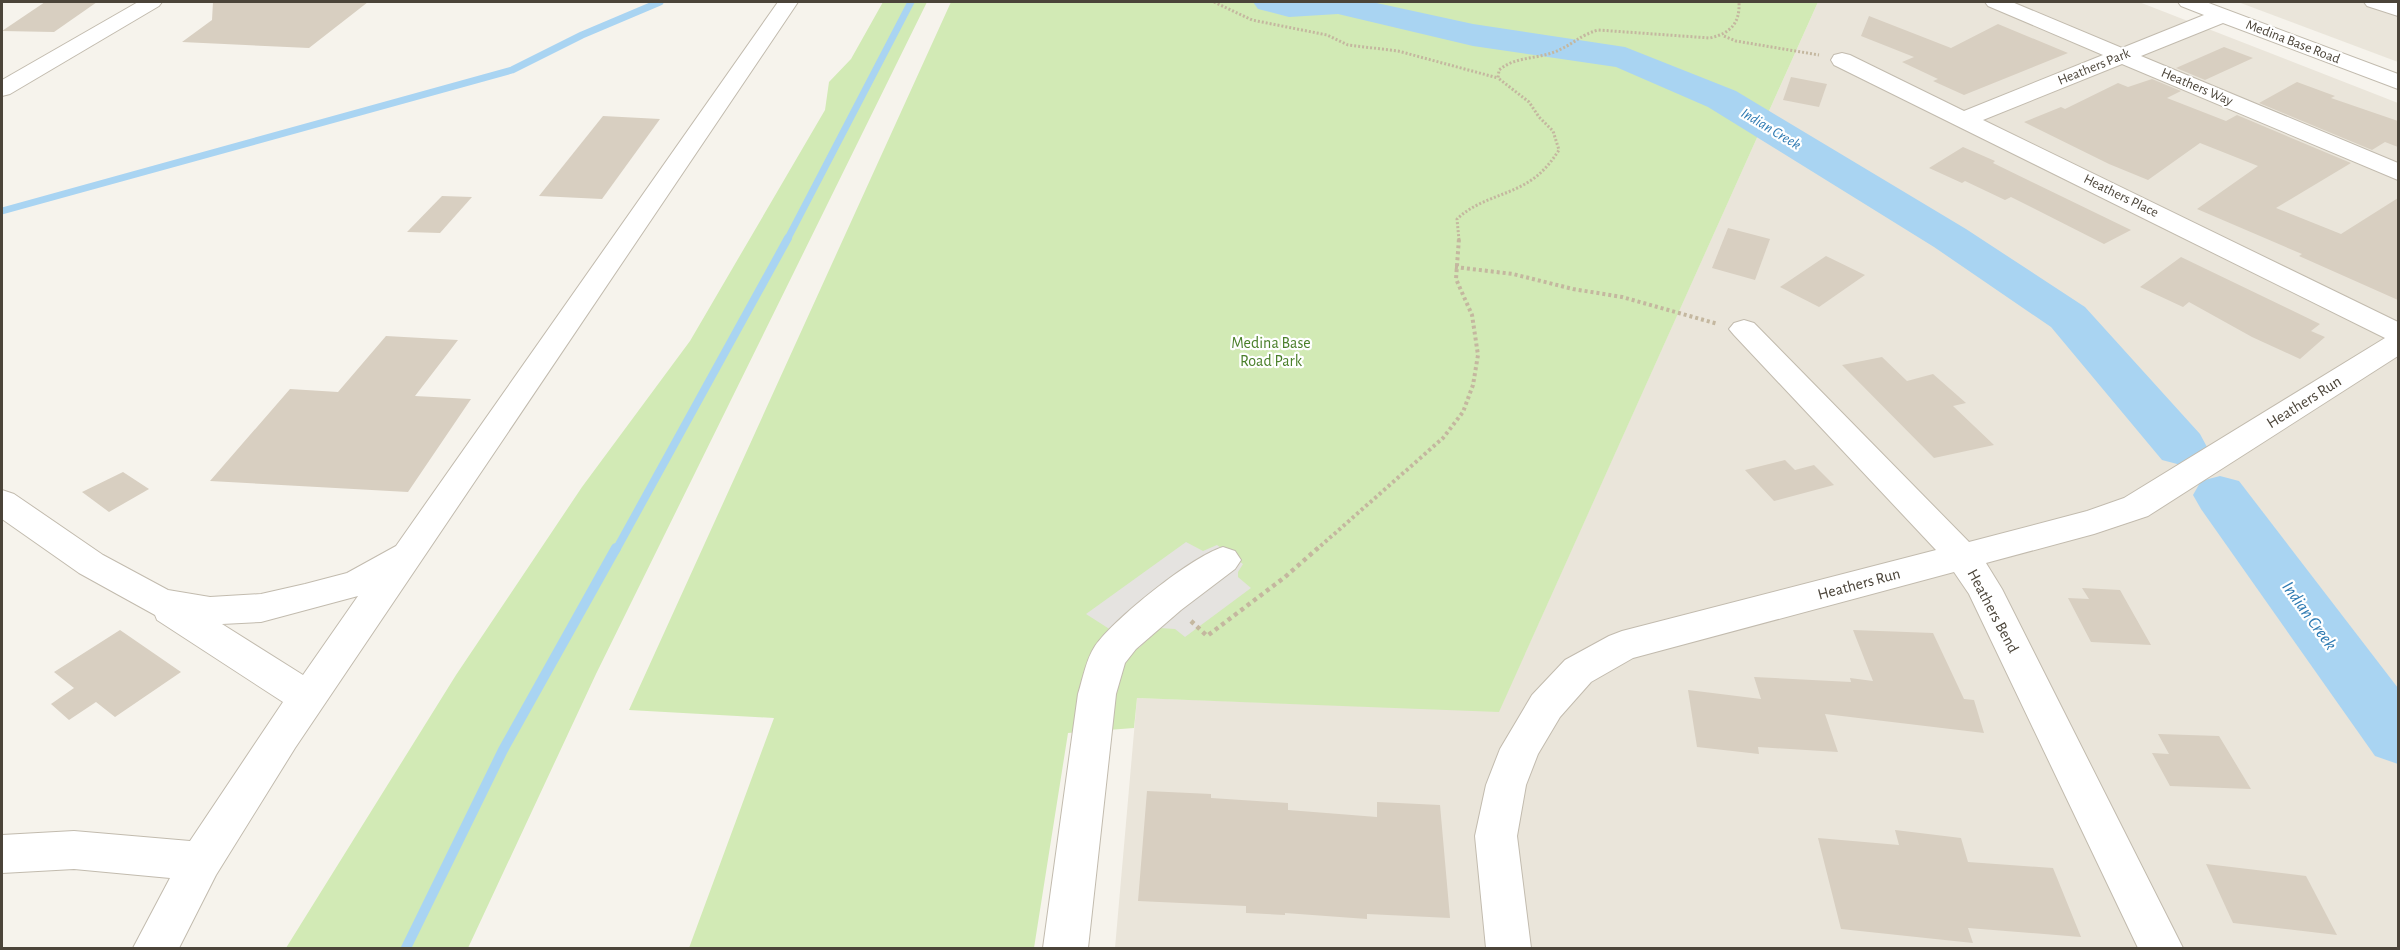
<svg xmlns="http://www.w3.org/2000/svg" width="2400" height="950" font-family="'Alegreya Sans',sans-serif">
  <style>
    .residential { fill: #eae5da }
    .green { fill: #d2eab5 }
    .parking { fill: #e5e3e0 }
    .lines { fill: none; stroke-linecap: round; stroke-linejoin: round }
    .stream-far2 { stroke: #a9d4f2; stroke-width: 7 }
    .stream-far1 { stroke: #a9d4f2; stroke-width: 8 }
    .stream { stroke: #a9d4f2; stroke-width: 10 }
    .river { fill: #a9d4f2; fill-rule: evenodd }
    .building { fill: #d8cfc1 }
    .minor-casing { stroke: #c2bbae; stroke-width: 2 }
    .path-far2 { stroke: #c4b79f; stroke-width: 3; stroke-dasharray: 2 2; stroke-linecap: butt }
    .path-far1 { stroke: #c4b79f; stroke-width: 4; stroke-dasharray: 3 3; stroke-linecap: butt }
    .path { stroke: #c4b79f; stroke-width: 4.5; stroke-dasharray: 4 4; stroke-linecap: butt }
    .minor { fill: #fff; fill-rule: evenodd }
    .labels { text-anchor: middle; dominant-baseline: central; stroke-width: 4.5; stroke-linejoin: round; paint-order: stroke }
    .far-street-label { font-size: 14px; fill: #4b4439; stroke: #fff }
    .far-water-label { font-size: 15px; font-style: italic; fill: #2e7ab2; stroke: #fff }
    .park-label { font-size: 16px; fill: #4a7f2a; stroke: #fff }
    .street-label { font-size: 16px; fill: #4b4439; stroke: #fff }
    .water-label { font-size: 18px; font-style: italic; fill: #2e7ab2; stroke: #fff }
  </style>
  <rect width="100%" height="100%" fill="#f6f3ec"/>
  <g class="residential">
    <polygon points="1818,2 2139,2 2398,103 2398,948 1115,948 1137,698 1499,711"/>
    <polygon points="2238,2 2398,2 2398,62"/>
  </g>
  <g class="green">
    <polygon points="883,2 927,2 596,674 468,948 286,948 456,675 582,487 690,341 825,110 829,82 851,59"/>
    <polygon points="951,2 1818,2 1499,712 1137,698 1134,728 1068,733 1034,948 689,948 774,718 629,710"/>
  </g>
  <polygon class="parking" points="1186,542 1203,551 1217,545 1243,564 1238,572 1238,577 1251,588 1185,637 1175,629 1160,628 1139,648 1086,614"/>
  <g class="lines">
    <g class="stream-far2">
      <polyline points="2,211 512,70 582,35 660,2"/>
      <polyline points="787,240 911,2"/>
    </g>
    <polyline class="stream-far1" points="616,550 788,238"/>
    <polyline class="stream" points="406,948 503,750 616,548"/>
    <g class="river">
      <polygon points="1253,2 1372,2 1473,24 1625,47 1736,91 1966,229 2085,307 2200,434 2207,447 2200,460 2181,465 2162,460 2051,327 1934,247 1708,107 1616,67 1473,46 1338,14 1289,17 1258,9"/>
      <polygon points="2220,476 2239,481 2398,688 2398,764 2375,756 2201,509 2193,495 2201,481"/>
    </g>
  </g>
  <g class="building">
    <polygon points="45,2 97,2 54,32 2,31"/>
    <polygon points="213,2 368,2 309,48 182,42 212,20"/>
    <polygon points="1869,16 1951,48 1998,24 2068,53 1964,95 1933,81 1938,79 1902,62 1914,57 1861,36"/>
    <polygon points="2224,47 2253,58 2205,80 2176,68"/>
    <polygon points="1791,77 1827,84 1819,107 1783,100"/>
    <polygon points="2152,79 2181,91 2167,98 2226,121 2237,115 2351,163 2276,208 2341,234 2398,198 2398,300 2299,256 2302,254 2197,209 2258,166 2200,143 2148,180 2109,164 2024,122 2061,107 2065,109 2118,83 2128,87"/>
    <polygon points="2297,82 2335,96 2331,98 2398,121 2398,147 2385,142 2372,150 2259,103"/>
    <polygon points="603,116 660,119 602,199 539,196"/>
    <polygon points="1963,147 1995,161 1993,163 2131,230 2104,244 2011,197 2005,200 1965,181 1962,183 1929,168"/>
    <polygon points="442,196 472,197 440,233 407,232"/>
    <polygon points="1728,228 1770,239 1755,280 1712,268"/>
    <polygon points="1826,256 1865,275 1819,307 1780,287"/>
    <polygon points="2181,257 2320,324 2311,331 2325,337 2300,359 2252,337 2189,302 2183,307 2140,287"/>
    <polygon points="386,336 458,340 415,396 471,399 408,492 210,481 290,389 338,392"/>
    <polygon points="1882,357 1907,381 1933,374 1966,403 1953,406 1994,445 1934,458 1842,365"/>
    <polygon points="1785,460 1795,470 1814,465 1834,485 1774,501 1745,470"/>
    <polygon points="123,472 149,489 109,512 82,492"/>
    <polygon points="2082,588 2120,590 2151,645 2091,642 2068,598 2089,599"/>
    <polygon points="120,630 181,672 115,717 96,702 69,720 51,704 74,688 54,672"/>
    <polygon points="1853,630 1933,633 1964,699 1974,700 1984,733 1825,714 1838,752 1758,747 1759,754 1697,747 1688,690 1761,699 1754,677 1851,682 1850,678 1873,681"/>
    <polygon points="2158,734 2219,736 2251,789 2170,786 2152,753 2169,754"/>
    <polygon points="1147,791 1211,794 1211,798 1288,803 1288,810 1377,817 1377,802 1440,805 1450,918 1367,914 1367,919 1285,913 1285,915 1246,913 1246,906 1138,901"/>
    <polygon points="1895,830 1961,838 1968,862 2053,868 2081,937 1968,928 1973,943 1841,929 1818,838 1899,845"/>
    <polygon points="2206,864 2306,876 2337,935 2233,923"/>
  </g>
  <g class="lines">
    <g class="minor-casing">
      <g id="minor">
        <polygon points="138,2 162,2 159,6 10,94 2,96 2,80"/>
        <path d="M778 2H798L295 748 216 875 179 948H133L170 878 74 869 2 873V835L74 831 190 841 283 702 157 620 155 615 79 573 2 519V490L14 494 103 555 168 590 210 597 261 594 305 584 347 573 396 546ZM358 596 303 675 222 624 261 622Z"/>
        <polygon points="1985,2 2012,2 2122,48 2204,15 2181,6 2178,2 2206,2 2398,74 2398,89 2223,23 2141,56 2398,163 2398,180 2122,64 1983,120 2398,322 2398,356 2148,516 2094,534 1986,563 2002,589 2183,948 2138,948 1969,594 1954,572 1633,658 1591,682 1560,717 1538,754 1526,785 1517,836 1531,948 1486,948 1475,836 1486,785 1500,749 1532,695 1565,660 1609,636 1622,631 1936,550 1734,335 1729,329 1734,323 1744,320 1754,323 1969,542 2087,511 2124,498 2385,338 1834,65 1831,60 1834,55 1842,53 1850,55 1964,111 2103,55 1988,6"/>
        <polygon points="2364,2 2398,3 2398,16 2367,6"/>
        <path d="M1223 547 1235 551 1241 560 1235 569 1181 610 1136 649 1125 663 1116 694 1088 948H1043L1078 694C1083 678 1086 659 1095 646 1115 618 1191 557 1223 547Z"/>
      </g>
    </g>
    <g class="path-far2">
      <polyline points="1214,2 1252,20 1327,35 1348,45 1398,51 1498,78"/>
      <polyline points="1724,36 1736,41 1819,55"/>
      <path d="M1459 240 1457 219C1479 198 1509 196 1533 179 1544 171 1552 161 1559 150L1553 131 1539 117 1529 102 1498 78 1499 70C1517 55 1541 60 1561 49 1576 42 1579 36 1598 30L1710 38C1731 33 1740 23 1739 2"/>
    </g>
    <g class="path-far1">
      <polyline points="1455,267 1513,274 1573,289 1622,297 1718,324"/>
      <polyline points="1316,550 1443,438 1463,412 1473,385 1478,355 1472,315 1456,279 1459,238"/>
    </g>
    <polyline class="path" points="1191,621 1207,636 1285,577 1318,548"/>
    <use href="#minor" class="minor"/>
  </g>
  <g class="labels">
    <g class="far-street-label">
      <text transform="translate(2293 42) rotate(21)">Medina Base Road</text>
      <text transform="translate(2094 67) rotate(-22)">Heathers Park</text>
      <text transform="translate(2197 87) rotate(23)">Heathers Way</text>
      <text transform="translate(2121 196) rotate(26)">Heathers Place</text>
    </g>
    <g class="far-water-label">
      <text transform="translate(1771 129) rotate(31)">Indian Creek</text>
    </g>
    <g class="park-label">
      <text x="1271" y="343">Medina Base<tspan x="1271" dy="18">Road Park</tspan></text>
    </g>
    <g class="street-label">
      <text transform="translate(2304 402) rotate(-32)">Heathers Run</text>
      <text transform="translate(1859 584) rotate(-15)">Heathers Run</text>
      <text transform="translate(1993 611) rotate(62)">Heathers Bend</text>
    </g>
    <g class="water-label">
      <text transform="translate(2309 616) rotate(54)">Indian Creek</text>
    </g>
  </g>
  <rect width="2400" height="950" fill="none" stroke="#4b4439" stroke-width="6"/>
</svg>
